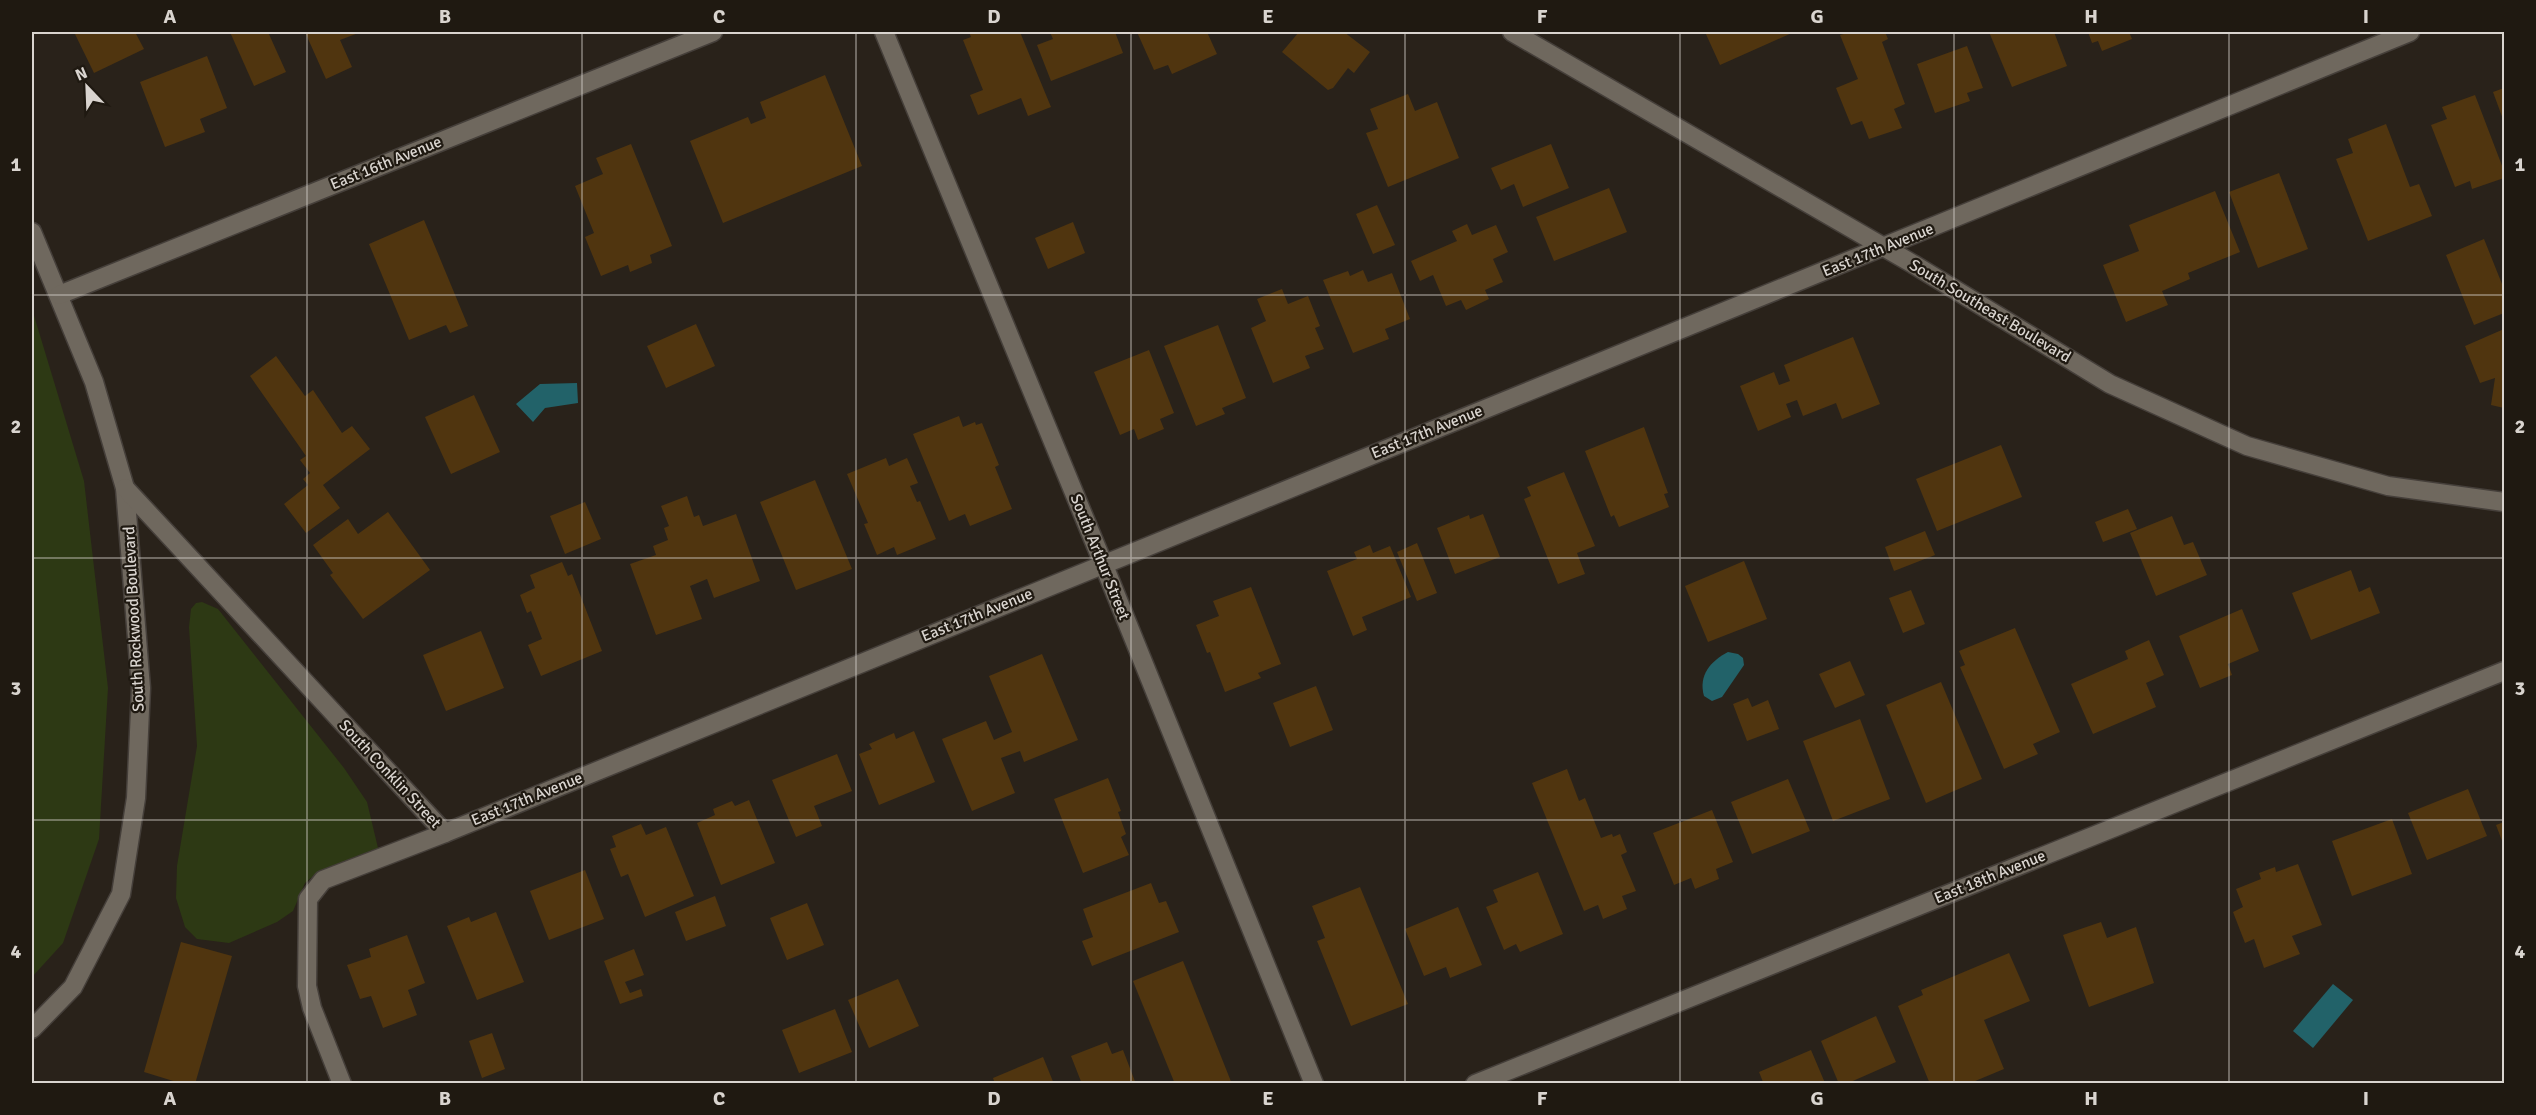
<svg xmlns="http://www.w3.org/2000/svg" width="2536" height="1115" font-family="Signika,sans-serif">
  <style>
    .green { fill: #2d3914 }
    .water { fill: #226269 }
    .building { fill: #50350f }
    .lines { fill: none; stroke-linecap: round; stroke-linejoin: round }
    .minor-casing { stroke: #453f3a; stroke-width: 21 }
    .minor { stroke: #6f685e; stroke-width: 18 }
    .grid { fill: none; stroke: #d9d4cf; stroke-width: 1.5; stroke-opacity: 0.55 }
    .labels { text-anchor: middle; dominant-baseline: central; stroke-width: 4.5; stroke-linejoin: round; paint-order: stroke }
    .street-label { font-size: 16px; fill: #d9d4cf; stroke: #1f1911 }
    .neatline { fill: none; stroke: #d9d4cf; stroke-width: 2 }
    .grid-label { font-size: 20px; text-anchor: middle; font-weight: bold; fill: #d9d4cf }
  </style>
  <rect width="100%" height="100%" fill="#29221a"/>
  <g class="green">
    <polygon points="32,309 84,481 108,688 99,839 63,943 32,977"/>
    <polygon points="202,602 218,609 344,768 367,802 378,848 319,871 305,883 293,911 277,922 229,943 197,939 185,927 176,898 177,866 197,746 189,627 191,609 196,603"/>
  </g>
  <g class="water">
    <polygon points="577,383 578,403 545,408 533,422 516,404 540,384"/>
    <path d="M1728 652 1738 654 1743 658 1744 665 1722 697 1712 701 1704 696C1698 675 1711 661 1728 652Z"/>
    <polygon points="2333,984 2353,1000 2313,1048 2293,1031"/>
  </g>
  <g class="building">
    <polygon points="74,32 135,32 144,49 94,73"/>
    <polygon points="230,32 268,32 286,72 254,86"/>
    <polygon points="305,32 361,32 340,40 352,67 326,79"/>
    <polygon points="969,32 1020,32 1051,107 1028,116 1021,98 978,115 970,95 983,90 963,40 971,37"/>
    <polygon points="1050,32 1115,32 1123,53 1051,81 1037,45 1053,39"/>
    <polygon points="1137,32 1207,32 1217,54 1172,74 1168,65 1154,70"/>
    <polygon points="1299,32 1344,32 1370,52 1354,73 1348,68 1333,88 1328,90 1282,52"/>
    <polygon points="1705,32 1794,32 1720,65"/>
    <polygon points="1851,32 1885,32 1888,39 1882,42 1905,104 1894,109 1902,128 1869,139 1862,121 1851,125 1836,88 1858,79 1840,35"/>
    <polygon points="1989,32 2054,32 2067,66 2012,87"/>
    <polygon points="2088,32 2129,32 2132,39 2102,51 2098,41 2092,43"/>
    <polygon points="1967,46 1983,88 1967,93 1970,101 1935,113 1917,64"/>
    <polygon points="207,56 227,108 200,119 205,132 165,147 140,82"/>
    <polygon points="825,75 862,166 723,223 690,141 748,117 751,124 766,118 760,102"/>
    <polygon points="2504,88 2504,122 2493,92"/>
    <polygon points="1408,94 1415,111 1437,102 1459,158 1388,187 1366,133 1378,129 1370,109"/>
    <polygon points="2475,95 2504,171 2504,178 2472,189 2470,181 2455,187 2431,125 2447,119 2442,107"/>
    <polygon points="2386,124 2410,187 2419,184 2432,216 2368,241 2336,159 2353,153 2348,139"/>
    <polygon points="631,144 672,246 650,255 652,263 630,272 628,265 601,276 585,237 594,233 575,186 603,174 596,158"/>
    <polygon points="1551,144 1569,188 1523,207 1514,184 1501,190 1491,168"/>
    <polygon points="2279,173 2308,249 2258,268 2229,192"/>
    <polygon points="1609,188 1627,232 1554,261 1536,217"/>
    <polygon points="2215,191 2240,252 2188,273 2190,279 2162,291 2168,305 2126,322 2103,265 2139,251 2129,225"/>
    <polygon points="1377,205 1395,245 1373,254 1356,214"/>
    <polygon points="424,220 468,326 450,333 446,325 409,340 369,244"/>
    <polygon points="1073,222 1085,253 1048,269 1035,238"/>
    <polygon points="1467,224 1472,235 1496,225 1508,252 1493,259 1503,282 1485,290 1489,299 1466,310 1461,300 1446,306 1433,275 1420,281 1411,261 1457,241 1452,231"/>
    <polygon points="2484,239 2504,289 2504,313 2474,325 2446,255"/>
    <polygon points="1363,270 1368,282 1392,273 1410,319 1385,329 1389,339 1353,353 1323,280 1348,271 1350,276"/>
    <polygon points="1282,289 1288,304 1308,296 1320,326 1315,328 1324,349 1305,356 1310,368 1273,383 1251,328 1266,321 1257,299"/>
    <polygon points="696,324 715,366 666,388 647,346"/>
    <polygon points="1218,325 1246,398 1222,408 1225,414 1196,426 1164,346"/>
    <polygon points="2504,329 2504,408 2491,405 2495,378 2480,383 2465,346"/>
    <polygon points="1853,337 1880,404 1842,419 1836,403 1803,416 1797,400 1786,404 1791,417 1758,431 1740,386 1774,372 1779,385 1790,381 1784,365"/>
    <polygon points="1149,350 1174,413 1160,419 1164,429 1138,440 1134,429 1120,435 1094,372"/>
    <polygon points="276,356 305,396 313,390 342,433 352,426 370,449 323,485 340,508 306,533 284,504 308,485 303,479 310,473 300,460 306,456 250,376"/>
    <polygon points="474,395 500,452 451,474 425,417"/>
    <polygon points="959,416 963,427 975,422 976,425 982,423 999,465 995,467 1012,509 970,526 965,514 949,521 913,434"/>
    <polygon points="1644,427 1668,493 1664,494 1669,507 1619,527 1614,515 1611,517 1585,451"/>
    <polygon points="2001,445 2022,497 1937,531 1916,479"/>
    <polygon points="886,458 889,466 907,458 918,483 910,486 917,502 920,501 936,539 897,555 894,547 877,555 864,524 868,523 847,474"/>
    <polygon points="1564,472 1595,546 1577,553 1585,574 1558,584 1524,499 1531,496 1527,487"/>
    <polygon points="815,480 852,569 796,590 760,502"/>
    <polygon points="687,496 694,517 699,515 703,526 736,514 760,581 714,598 707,579 690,586 702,619 656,635 630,564 656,555 653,546 668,540 664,528 669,526 661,506"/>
    <polygon points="585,502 601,539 565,554 550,516"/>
    <polygon points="2128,509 2137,529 2103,542 2095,522"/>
    <polygon points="388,512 430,570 363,619 330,575 333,573 313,545 348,519 358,534"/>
    <polygon points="1483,514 1500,557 1455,574 1437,528 1469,515 1470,519"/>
    <polygon points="2172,516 2184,545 2193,542 2207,575 2156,596 2130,533"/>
    <polygon points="1925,531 1935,555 1894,571 1885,547"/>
    <polygon points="1417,543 1437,593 1417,601 1397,552"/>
    <polygon points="1370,545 1373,553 1390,546 1411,597 1362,617 1367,630 1353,636 1327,571 1357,559 1354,552"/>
    <polygon points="1744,561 1767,619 1708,642 1685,586"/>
    <polygon points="562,562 568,576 572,574 602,651 541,676 528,645 542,639 531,611 527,613 520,595 535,588 530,575"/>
    <polygon points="2351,570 2359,592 2370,587 2380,613 2311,640 2292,593"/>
    <polygon points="1251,587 1281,664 1258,673 1261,678 1225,692 1210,652 1207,653 1196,625 1219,616 1213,601"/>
    <polygon points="1911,590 1925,624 1903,633 1889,598"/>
    <polygon points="2242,609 2259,651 2228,664 2232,675 2200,688 2179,636"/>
    <polygon points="2015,628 2060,732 2033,744 2038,754 2004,769 1960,667 1965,665 1959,651"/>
    <polygon points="481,631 504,688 446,711 423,655"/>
    <polygon points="2149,640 2164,675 2146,683 2156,707 2093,734 2071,684 2128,659 2125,651"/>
    <polygon points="1042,654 1078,740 1024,762 1020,751 1001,758 1015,793 972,811 942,739 986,721 994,740 1012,732 989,676"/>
    <polygon points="1850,661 1865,695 1835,708 1819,674"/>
    <polygon points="1941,682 1982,779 1926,803 1886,705"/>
    <polygon points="1316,686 1333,730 1290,747 1273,703"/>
    <polygon points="1748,698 1752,707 1768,700 1779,729 1747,741 1733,704"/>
    <polygon points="1860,719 1890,799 1833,821 1803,741"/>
    <polygon points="914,731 935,782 879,805 859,754 872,749 869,744 894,733 896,739"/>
    <polygon points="837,754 852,791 814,806 822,826 796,837 772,780"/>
    <polygon points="1567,769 1579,801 1585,798 1601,838 1612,834 1613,837 1620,834 1627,852 1621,855 1636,891 1622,896 1627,909 1603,919 1598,905 1584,911 1532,783"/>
    <polygon points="1108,778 1121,811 1118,812 1126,834 1121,837 1129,855 1083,873 1054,799"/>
    <polygon points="1788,779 1810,831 1752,854 1731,802"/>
    <polygon points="2468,789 2487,836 2427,860 2408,813"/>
    <polygon points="749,800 775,863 721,885 697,823 715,815 713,809 732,801 735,806"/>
    <polygon points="1712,810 1733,862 1716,869 1719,879 1695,889 1691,878 1674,885 1653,833"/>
    <polygon points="2392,819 2412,874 2352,896 2332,841"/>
    <polygon points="2504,822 2504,846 2496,825"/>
    <polygon points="641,824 646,835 666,827 694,896 645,917 628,874 621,877 610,849 616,847 612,836"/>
    <polygon points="2298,864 2322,925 2292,936 2300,954 2264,968 2254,939 2245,943 2233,912 2243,907 2236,889 2261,879 2259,873 2275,867 2276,872"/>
    <polygon points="585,870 604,919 549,940 530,891"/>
    <polygon points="1538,872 1563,934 1520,952 1516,944 1504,950 1486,907 1498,902 1493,890"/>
    <polygon points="1151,883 1159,903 1166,901 1179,932 1092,966 1082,941 1093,937 1083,909"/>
    <polygon points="1360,887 1408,1004 1351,1026 1317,941 1325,938 1312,906"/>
    <polygon points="715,896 726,926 686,941 675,912"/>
    <polygon points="807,903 824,945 787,960 770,918"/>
    <polygon points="1458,907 1482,965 1450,978 1446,967 1424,976 1405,929"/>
    <polygon points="496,912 524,982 477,1000 447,926 469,917 471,922"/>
    <polygon points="2101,922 2107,938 2136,927 2154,983 2089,1007 2063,935"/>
    <polygon points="407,935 425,983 408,990 417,1015 383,1028 371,996 360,999 347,965 371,957 369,949"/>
    <polygon points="181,942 232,956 195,1084 183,1084 144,1072"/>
    <polygon points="634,949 644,975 625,982 630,993 641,989 643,996 620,1004 604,961"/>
    <polygon points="2009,953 2030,1001 1984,1020 2004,1069 1968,1084 1930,1084 1898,1006 1923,995 1921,990"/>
    <polygon points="1183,961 1232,1084 1175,1084 1133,981"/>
    <polygon points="898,979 919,1026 869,1048 848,1000"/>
    <polygon points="835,1009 852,1052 799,1073 782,1030"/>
    <polygon points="1876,1016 1896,1062 1846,1084 1839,1084 1821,1041"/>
    <polygon points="492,1033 505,1069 482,1078 469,1041"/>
    <polygon points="1107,1042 1112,1054 1123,1050 1136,1084 1082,1084 1071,1056"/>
    <polygon points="1811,1050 1825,1083 1759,1083 1763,1082 1759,1072"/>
    <polygon points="1043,1057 1054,1084 995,1084 993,1078"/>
  </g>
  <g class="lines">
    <g class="minor-casing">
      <g id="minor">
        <polyline points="884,32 1103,563 1314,1084"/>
        <polyline points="1512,32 1913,264 2110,384 2247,446 2388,486 2504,502"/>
        <polyline points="32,232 94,382 125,488 141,688 136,798 121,894 73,987 32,1029"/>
        <polyline points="59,295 713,32"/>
        <polyline points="125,488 445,833 323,880 308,899 307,986 312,1008 342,1084"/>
        <polyline points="445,833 2410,32"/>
        <polyline points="1475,1084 2504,671"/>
      </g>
    </g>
    <use href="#minor" class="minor"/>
  </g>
  <path class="grid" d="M307 32V1084M582 32V1084M856 32V1084M1131 32V1084M1405 32V1084M1680 32V1084M1954 32V1084M2229 32V1084M32 295H2504M32 558H2504M32 820H2504"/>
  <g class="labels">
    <g class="street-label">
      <text transform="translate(386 163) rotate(-22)">East 16th Avenue</text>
      <text transform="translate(1878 250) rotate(-22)">East 17th Avenue</text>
      <text transform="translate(1990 311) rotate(31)">South Southeast Boulevard</text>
      <text transform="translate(1427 432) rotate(-22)">East 17th Avenue</text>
      <text transform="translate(1100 557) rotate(68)">South Arthur Street</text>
      <text transform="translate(977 615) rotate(-22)">East 17th Avenue</text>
      <text transform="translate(134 619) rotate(-93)">South Rockwood Boulevard</text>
      <text transform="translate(390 774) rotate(47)">South Conklin Street</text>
      <text transform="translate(527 799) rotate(-22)">East 17th Avenue</text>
      <text transform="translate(1990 877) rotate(-22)">East 18th Avenue</text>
    </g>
  </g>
  <rect width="2536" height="1115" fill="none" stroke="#1f1911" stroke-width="66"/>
  <g transform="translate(87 87) rotate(337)" stroke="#1f1911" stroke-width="4.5" paint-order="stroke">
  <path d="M0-4.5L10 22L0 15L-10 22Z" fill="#d9d4cf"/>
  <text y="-9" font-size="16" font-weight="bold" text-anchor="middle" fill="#d9d4cf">N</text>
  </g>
  <rect x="33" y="33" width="2470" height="1049" class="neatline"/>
  <g class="grid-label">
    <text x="170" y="23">A</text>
    <text x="445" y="23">B</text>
    <text x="719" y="23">C</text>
    <text x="994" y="23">D</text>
    <text x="1268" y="23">E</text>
    <text x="1542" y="23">F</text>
    <text x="1817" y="23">G</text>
    <text x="2091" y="23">H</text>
    <text x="2366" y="23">I</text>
    <text x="16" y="171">1</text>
    <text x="2520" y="171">1</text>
    <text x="16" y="433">2</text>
    <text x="2520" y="433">2</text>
    <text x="16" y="695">3</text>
    <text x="2520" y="695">3</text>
    <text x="16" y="958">4</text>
    <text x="2520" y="958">4</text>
    <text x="170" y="1105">A</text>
    <text x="445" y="1105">B</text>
    <text x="719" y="1105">C</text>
    <text x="994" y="1105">D</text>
    <text x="1268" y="1105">E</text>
    <text x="1542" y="1105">F</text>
    <text x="1817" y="1105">G</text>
    <text x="2091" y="1105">H</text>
    <text x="2366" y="1105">I</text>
  </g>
</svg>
